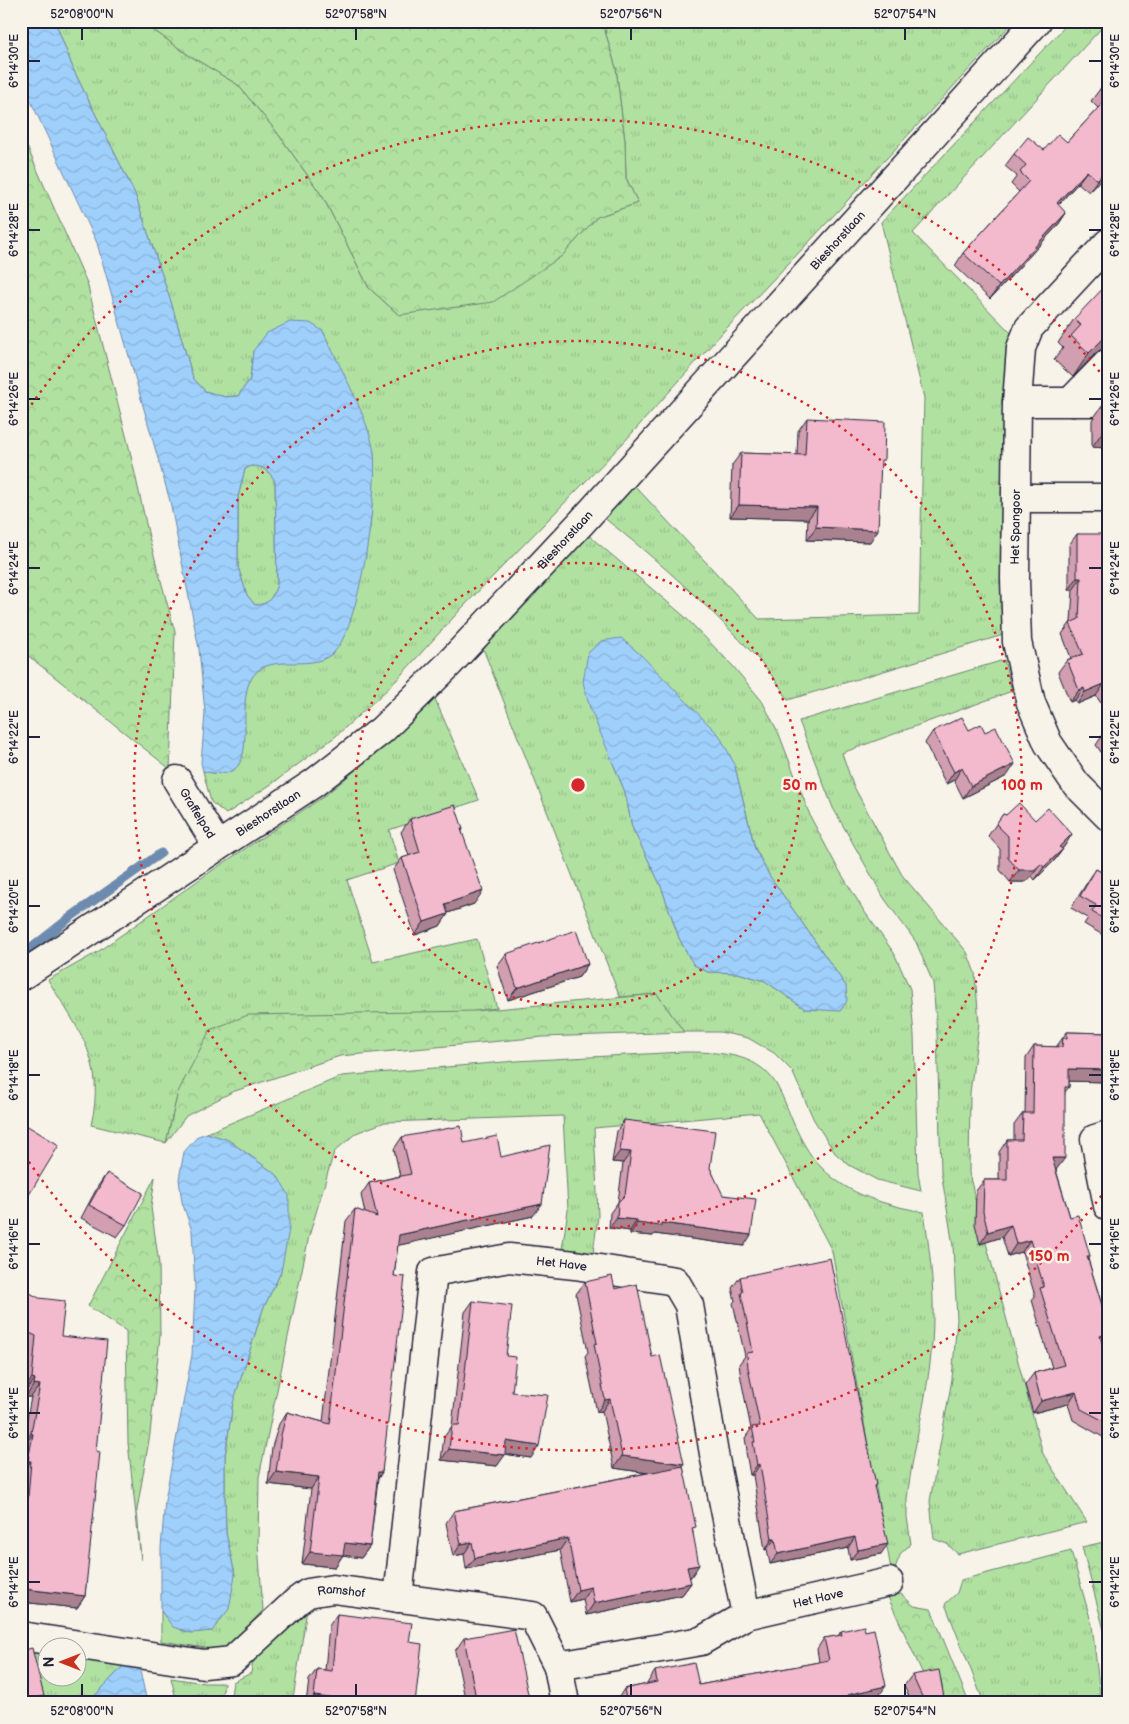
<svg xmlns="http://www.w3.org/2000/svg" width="1129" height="1724" font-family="'Balsamiq Sans',sans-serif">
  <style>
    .grass { fill: url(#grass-tufts); stroke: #6a826e; fill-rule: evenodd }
    .forest { fill: url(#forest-crowns); stroke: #6a826e }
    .water { fill: url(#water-waves); stroke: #6d8aaf; fill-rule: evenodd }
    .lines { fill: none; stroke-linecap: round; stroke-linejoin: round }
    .stream { stroke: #6d8aaf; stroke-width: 9 }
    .minor-casing { stroke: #22223b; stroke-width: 31 }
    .minor { stroke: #f7f3e8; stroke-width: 28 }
    .wall { fill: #d19faf; stroke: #22223b }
    .shaded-wall { fill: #aa828f; stroke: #22223b }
    .building { fill: #f3b9cc; stroke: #22223b }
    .ticks { fill: none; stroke: #22223b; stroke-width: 2 }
    .ring { fill: none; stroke: #d62828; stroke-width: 2.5; stroke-dasharray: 2.5 5 }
    .labels { text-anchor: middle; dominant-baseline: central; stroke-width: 5; stroke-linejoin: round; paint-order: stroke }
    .street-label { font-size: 12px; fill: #22223b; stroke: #f7f3e8 }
    .centre { fill: #d62828; stroke: #f7f3e8; stroke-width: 2.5 }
    .ring-label { font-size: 15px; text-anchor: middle; font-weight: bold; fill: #d62828; stroke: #f7f3e8; stroke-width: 5; stroke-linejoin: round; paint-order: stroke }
    .neatline { fill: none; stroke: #22223b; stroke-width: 2 }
    .ticks-label { font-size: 12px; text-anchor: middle; fill: #22223b }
  </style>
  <defs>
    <pattern id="grass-tufts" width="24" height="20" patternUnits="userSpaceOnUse" patternTransform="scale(1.25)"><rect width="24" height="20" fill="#b1e1a1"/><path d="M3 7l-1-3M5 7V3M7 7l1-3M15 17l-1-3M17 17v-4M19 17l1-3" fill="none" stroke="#98c18c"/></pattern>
    <pattern id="forest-crowns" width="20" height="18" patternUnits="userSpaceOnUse" patternTransform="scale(1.25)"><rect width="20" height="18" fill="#b1e1a1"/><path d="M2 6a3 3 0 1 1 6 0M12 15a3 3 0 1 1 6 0" fill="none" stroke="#98c18c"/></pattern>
    <pattern id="water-waves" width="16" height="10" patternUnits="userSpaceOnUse" patternTransform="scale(1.25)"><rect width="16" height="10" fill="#9fd0fc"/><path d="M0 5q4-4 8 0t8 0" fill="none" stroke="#89b2d9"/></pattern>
  </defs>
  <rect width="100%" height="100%" fill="#f7f3e8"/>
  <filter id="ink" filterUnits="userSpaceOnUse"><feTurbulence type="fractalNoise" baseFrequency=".02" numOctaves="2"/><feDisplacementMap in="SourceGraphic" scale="10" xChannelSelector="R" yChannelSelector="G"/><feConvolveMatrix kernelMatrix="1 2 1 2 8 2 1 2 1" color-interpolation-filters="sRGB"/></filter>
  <g filter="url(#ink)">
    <g class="grass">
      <path d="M55 21H141L187 54 238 85 276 131 323 197 369 288 399 315 562 256 597 217 638 203 626 178 625 141 616 68 602 21H1014L810 241 723 332 625 441 462 608 392 685 336 736 273 783 226 814 211 802 203 771C275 790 222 694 260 668 274 659 297 663 313 661L370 528 373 482 374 453 367 427 323 331 253 351 250 379 238 396 225 397 205 391 193 378 171 302 135 194 74 71Z"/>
      <path d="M1070 21H1108L913 233 1014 336 1003 635 788 700C774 674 752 652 732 632 692 591 649 553 603 517L634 485 759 619 919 615 924 398 881 222Z"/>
      <path d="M251 466C264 466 268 470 275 481L277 585C272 597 270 605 255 605L247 595 238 567V497L245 469Z"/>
      <path d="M587 534 684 616 732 665 762 701 779 734 811 818 836 865 864 911 894 953 910 989 914 1035 918 1173 921 1191 877 1180 849 1165 835 1153 814 1120 792 1071 774 1053 748 1038 720 1032H684L657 994 620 997 482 646ZM608 751 734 763 755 848 769 875 846 986 841 1010 805 1009 765 981 738 973 708 972 694 965 679 938 661 886 632 827 625 792Z"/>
      <polygon points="1004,660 1012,691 842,753 853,785 902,875 967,952 975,973 979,1023 970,1093 969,1173 982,1228 1043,1454 1087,1522 958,1554 947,1544 934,1539 930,1501 952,1379 957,1319 953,1246 941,1171 937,1033 933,983 916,942 884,898 833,808 799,721"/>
      <path d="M435 699 479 800 389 830 399 863 347 880 373 962 477 939 497 1008 475 1011 178 1092 166 1143 91 1125C106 1062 80 1032 48 980L96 953 210 872 323 797 398 735Z"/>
      <path d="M683 1052C716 1052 757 1052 776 1084 783 1096 788 1110 793 1122 800 1138 809 1155 821 1167 849 1196 886 1205 924 1212 929 1247 934 1283 933 1318 933 1380 914 1439 907 1499V1517L911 1544 901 1553 895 1568 891 1569 832 1251 759 1113 594 1128 598 1216 592 1261 561 1256 568 1210 563 1116 385 1122 356 1133 334 1152 309 1236 259 1477 258 1544 263 1610 225 1651 161 1641V1611C178 1634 184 1633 212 1631L235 1575 226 1533 225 1497V1456L233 1402 263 1309 281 1272 277 1175 228 1140 207 1133 342 1076 516 1061Z"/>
      <polygon points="1071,1551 1092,1625 1101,1703 984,1703 945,1604 957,1593 961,1580"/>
      <polygon points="308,1603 293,1699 295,1703 223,1703 231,1695 233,1682 251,1673 253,1659"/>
      <polygon points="29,1646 47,1649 48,1676 78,1676 78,1654 126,1663 88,1703 41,1703"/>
      <polygon points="171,1678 204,1683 224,1683 223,1691 211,1703 177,1703"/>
    </g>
    <g class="forest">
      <polygon points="141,21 602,21 616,68 625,141 626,178 638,203 597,217 562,256 493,302 399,315 369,288 323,197 276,131 238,85 187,54"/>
      <polygon points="21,133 87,283 129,447 149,537 175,632 170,769 21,650"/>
      <polygon points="657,994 684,1032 543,1037 340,1056 232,1092 186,1116 166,1143 178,1092 210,1030 248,1015 475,1011"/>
      <polygon points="155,1177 151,1207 159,1264 160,1336 150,1434 137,1510 141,1560 128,1443 126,1331 88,1306"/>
      <polygon points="1108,1541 1108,1655 1104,1630 1082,1547"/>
      <polygon points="901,1594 914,1606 931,1609 969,1703 936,1703 888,1597"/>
    </g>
    <g class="water">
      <path d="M21 21H55L74 71 135 194 171 302 193 378 205 391 225 397 238 396 250 379 253 351 267 333 290 322 310 323 323 331C338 364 369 418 374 453 378 490 360 632 332 654 307 674 266 649 250 681 234 713 267 788 203 771L201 763 205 713 199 649 170 501 97 243 21 80ZM251 466C264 466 268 470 275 481L277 585C272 597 270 605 255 605L247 595 238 567V497L245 469Z"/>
      <polygon points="621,638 641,655 719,735 734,763 755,849 769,875 846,986 847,1001 840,1011 805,1009 765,981 738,973 708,972 694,965 689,957 679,938 661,886 632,827 625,792 590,708 583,682 588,653 601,641"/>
      <polygon points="207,1133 228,1140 277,1175 289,1195 289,1229 281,1272 263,1309 233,1403 225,1456 225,1497 226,1533 235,1575 229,1609 212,1631 191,1633 173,1627 161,1611 161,1548 165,1500 192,1355 195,1288 192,1231 182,1202 179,1179 184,1152 198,1136"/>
      <polygon points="126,1663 139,1665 147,1703 88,1703"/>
    </g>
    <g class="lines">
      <polyline class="stream" points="21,956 72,916 161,853"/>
      <g class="minor-casing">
        <g id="minor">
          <polyline points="1108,243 1029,328 1021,348 1017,402 1015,579 1017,642 1031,703 1048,743 1076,784 1108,816"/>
          <polyline points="1017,402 1108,402"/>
          <polyline points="1072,402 1074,398 1108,363"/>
          <polyline points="1017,498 1108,498"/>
          <path id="s1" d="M177 780 217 845"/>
          <path id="s2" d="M21 976 314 783 382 730 446 667 581 523 1037 21"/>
          <polyline points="1108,1135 1095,1139 1108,1206"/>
          <path id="s3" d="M398 1598 433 1272 509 1258 575 1265 675 1281 689 1305 714 1454 746 1615 701 1641 558 1666"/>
          <path id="s4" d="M746 1615 889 1582"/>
          <path id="s5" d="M21 1636 204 1664 232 1661 297 1601 308 1593 333 1589 533 1616 558 1666 565 1703"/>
        </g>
      </g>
      <use href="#minor" class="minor"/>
    </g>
    <g class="wall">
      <polygon points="1108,80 1108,171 1089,192 1078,183 1058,205 1066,213 1058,225 990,299 955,266 963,253 1019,192 1011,184 1017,176 1005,166 1014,154 1044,150 1067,142 1098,108 1091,101 1100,89"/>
      <polygon points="1074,319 1104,348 1097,352 1073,377 1054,360 1063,348 1058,343"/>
      <polygon points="1108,398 1108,456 1106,456 1106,448 1092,447 1092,420"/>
      <polygon points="807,418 881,464 870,542 807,540 808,519 730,517 732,465 741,453 797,455 798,431"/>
      <polygon points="1077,534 1108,538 1108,713 1096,696 1077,704 1075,700 1070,702 1058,672 1067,660 1071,658 1062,634 1071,622 1073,590 1069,590 1069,545"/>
      <polygon points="969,730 985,732 1007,776 963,798 954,780 946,784 925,743 933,731"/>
      <polygon points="1108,731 1108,762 1096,745 1104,733"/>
      <polygon points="1003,814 1006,815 1035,820 1072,834 1062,848 1063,849 1054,861 1035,880 1032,876 1025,882 1010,882 1000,870 1000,849 988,836"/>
      <polygon points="410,819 463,829 462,831 474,904 448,913 440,926 415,935 393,870 402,858 409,856 401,832"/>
      <polygon points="1096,869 1108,876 1108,938 1084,924 1088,918 1071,908 1088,881"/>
      <polygon points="506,954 588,964 579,977 508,1000 497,966"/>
      <polygon points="1067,1032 1108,1033 1108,1082 1069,1081 1069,1087 1065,1092 1056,1170 1070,1217 1090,1256 1088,1259 1108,1325 1108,1337 1102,1344 1108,1363 1108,1440 1073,1420 1068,1404 1033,1413 1025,1385 1034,1373 1052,1368 1032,1300 1035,1296 1022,1252 1008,1256 1002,1237 980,1244 975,1224 976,1191 984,1180 999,1180 999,1152 1007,1140 1014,1140 1014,1125 1023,1113 1025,1113 1026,1058 1034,1046 1056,1047"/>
      <polygon points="624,1120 710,1168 744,1246 655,1234 653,1236 630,1234 630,1231 609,1228 610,1213 618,1202 623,1163 612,1162 617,1131"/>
      <polygon points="402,1137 464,1143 501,1157 533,1216 398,1245 394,1276 382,1472 378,1479 370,1546 361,1558 343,1555 335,1567 302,1564 311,1489 268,1484 272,1447 279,1424 287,1412 323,1422 346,1221 355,1209 365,1213 361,1195 369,1183 400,1176 394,1149"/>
      <polygon points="107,1173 126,1225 117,1237 81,1218 98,1186"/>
      <polygon points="740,1277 876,1485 874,1487 881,1554 850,1560 848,1548 770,1564 767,1549 765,1550 753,1475 750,1475 746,1452 747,1450 745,1438 751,1429 741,1379 739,1364 745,1356 733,1303 735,1301 732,1288"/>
      <polygon points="585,1282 615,1289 652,1357 683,1466 693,1532 691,1577 689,1577 691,1583 682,1595 586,1615 583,1599 570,1602 560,1550 466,1569 464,1554 453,1556 446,1523 454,1511 647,1473 614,1468 602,1411 597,1412 585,1356 588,1352 576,1294"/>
      <polygon points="21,1288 61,1336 96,1451 85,1596 77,1608 21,1602 21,1486 22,1473 21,1473 21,1464 24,1446 22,1446 31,1397 26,1397 26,1391 24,1391 27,1349 21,1346"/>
      <polygon points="473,1301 506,1356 512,1392 531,1458 505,1454 497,1466 441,1460 444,1437 452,1426 465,1312"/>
      <polygon points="337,1614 409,1642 415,1703 306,1703 309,1680 317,1669 325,1670 329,1626"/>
      <polygon points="841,1631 878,1697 852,1703 617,1703 617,1700 624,1689 648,1684 648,1682 655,1671 699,1685 819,1662 817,1649 824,1638 838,1636"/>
      <polygon points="464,1638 530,1703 466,1703 455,1651"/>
      <polygon points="912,1675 945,1703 912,1703 904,1686"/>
    </g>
    <g class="shaded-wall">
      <polygon points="1108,168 1108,171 1089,192 1097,180"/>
      <polygon points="1087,171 1078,183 1048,216 1057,203"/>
      <polygon points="1066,213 1058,225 990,299 999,286"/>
      <polygon points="1108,334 1108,348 1104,348 1097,352 1073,377 1089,353"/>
      <polygon points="1108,424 1108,446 1106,448 1092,447"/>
      <polygon points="739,505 817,507 808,519 730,517"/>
      <polygon points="816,527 878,530 870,542 807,540"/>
      <polygon points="1077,578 1081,578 1073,590 1069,590"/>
      <polygon points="1104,684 1096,696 1077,704 1085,692"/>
      <polygon points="1084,688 1075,700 1070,702 1079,690"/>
      <polygon points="1015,764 1007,776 963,798 971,786"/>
      <polygon points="962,768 954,780 946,784 954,772"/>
      <polygon points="1072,834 1064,847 1050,859 1059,847"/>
      <polygon points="1063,849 1054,861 1035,880 1044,867"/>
      <polygon points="1041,864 1032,876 1025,882 1010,882 1019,870"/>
      <polygon points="483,891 474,904 436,917 445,904"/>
      <polygon points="448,914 440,926 415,935 424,922"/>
      <polygon points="588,964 579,977 508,1000 517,988"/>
      <polygon points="1069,1069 1108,1070 1108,1082 1061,1081"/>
      <polygon points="620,1151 631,1152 623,1163 612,1162"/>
      <polygon points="1052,1158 1065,1158 1056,1170 1044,1170"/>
      <polygon points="542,1204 533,1216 391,1247 399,1235"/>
      <polygon points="617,1218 637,1220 630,1231 609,1228"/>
      <polygon points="637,1223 661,1223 751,1235 744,1246 655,1234 653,1236 630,1234"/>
      <polygon points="1011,1225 1002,1237 980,1244 988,1232"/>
      <polygon points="1030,1240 1022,1252 1008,1256 1016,1244"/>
      <polygon points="1108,1334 1108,1337 1102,1345 1100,1336"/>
      <polygon points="32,1378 35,1379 26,1391 24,1391"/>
      <polygon points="34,1384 40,1385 31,1397 26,1397"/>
      <polygon points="1076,1392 1068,1404 1033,1413 1041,1401"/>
      <polygon points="610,1399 602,1411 597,1412 605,1400"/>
      <polygon points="31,1433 33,1434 24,1446 22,1446"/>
      <polygon points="506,1441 539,1446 531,1458 498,1453"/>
      <polygon points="449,1449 505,1455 497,1466 441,1460"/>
      <polygon points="622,1456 684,1464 675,1477 614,1468"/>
      <polygon points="28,1461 31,1461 22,1473 21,1473 21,1471"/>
      <polygon points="760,1464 753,1475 750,1475 757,1465"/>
      <polygon points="276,1472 319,1477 311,1489 268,1484"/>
      <polygon points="378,1472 382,1472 374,1484"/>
      <polygon points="855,1537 848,1548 770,1564 778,1554"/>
      <polygon points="568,1538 560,1550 466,1569 475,1558"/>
      <polygon points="772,1539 775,1539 767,1549 765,1550"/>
      <polygon points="472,1542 464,1554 453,1556 461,1544"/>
      <polygon points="345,1543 370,1546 361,1558 343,1555 335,1567 302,1564 310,1552"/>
      <polygon points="888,1544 881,1554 850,1560 858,1550"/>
      <polygon points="699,1565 691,1577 679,1579 687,1567"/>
      <polygon points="21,1574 26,1575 21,1581"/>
      <polygon points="691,1583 682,1595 586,1615 594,1603"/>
      <polygon points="591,1587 583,1599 570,1602 578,1590"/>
      <polygon points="24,1589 85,1596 77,1608 21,1602 21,1593"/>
      <polygon points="886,1686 878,1697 852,1703 841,1703 847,1695"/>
      <polygon points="44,1696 39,1703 26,1703 28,1700"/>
      <polygon points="314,1696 352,1701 350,1703 309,1703"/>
    </g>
    <g class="building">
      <polygon points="1108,80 1108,97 1100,89"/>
      <polygon points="1108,97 1108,168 1097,180 1087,171 1057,203 1066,213 999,286 963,253 1029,181 1020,172 1026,165 1014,154 1028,137 1044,150 1058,134 1067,142"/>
      <polygon points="1108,283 1108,334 1089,353 1071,336 1081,325 1074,319"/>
      <polygon points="807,418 885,422 884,460 881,460 878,530 816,527 817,507 739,505 741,453 805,455"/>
      <polygon points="1077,534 1105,534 1105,538 1108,538 1108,689 1104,684 1085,692 1084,688 1079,690 1067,660 1083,654 1070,623 1079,619 1081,578 1077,578"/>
      <polygon points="962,717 969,730 981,724 985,732 996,727 1015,764 971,786 962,768 954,772 933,731"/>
      <polygon points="1108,731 1108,738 1104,733"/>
      <polygon points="1019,803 1035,820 1048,808 1072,834 1059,847 1063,849 1044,867 1041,864 1034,870 1019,870 1008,858 1008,836 996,824 1003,814 1006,815"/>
      <polygon points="455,805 463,829 461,829 483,891 445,904 448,914 424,922 402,858 420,852 410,819"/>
      <polygon points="1096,869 1108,876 1108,921 1092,912 1096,905 1080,896"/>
      <polygon points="576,930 588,964 517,988 506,954"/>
      <polygon points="1067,1032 1108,1033 1108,1070 1069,1069 1069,1087 1065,1087 1065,1158 1052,1158 1070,1217 1078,1215 1090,1256 1087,1256 1108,1325 1108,1334 1100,1336 1108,1363 1108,1423 1081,1409 1076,1392 1041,1401 1034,1373 1064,1365 1040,1288 1044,1287 1030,1240 1016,1244 1011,1225 988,1232 983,1212 984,1180 1007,1180 1007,1140 1022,1140 1023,1113 1033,1113 1034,1046 1062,1047 1063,1038 1067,1038"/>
      <polygon points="624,1120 715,1131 710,1168 723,1195 756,1199 751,1235 661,1223 661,1226 637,1223 637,1220 617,1218 618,1202 625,1195 631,1152 620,1151"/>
      <polygon points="21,1122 59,1145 21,1208"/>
      <polygon points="461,1126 464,1143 497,1136 501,1157 550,1145 542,1204 399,1235 394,1276 405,1277 382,1472 378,1472 370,1546 345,1543 343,1555 310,1552 319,1477 276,1472 281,1435 287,1412 330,1424 355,1209 377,1217 369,1183 411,1174 402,1137"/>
      <polygon points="107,1173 143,1193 126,1225 89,1205"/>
      <polygon points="830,1258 876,1485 874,1486 888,1544 858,1550 855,1537 778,1554 775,1539 772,1539 760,1464 757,1465 753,1442 755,1442 752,1427 760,1426 748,1368 747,1353 753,1352 741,1293 743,1292 740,1277"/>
      <polygon points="612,1276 615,1289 637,1284 652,1357 660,1355 684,1464 622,1456 610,1399 605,1400 594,1344 597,1343 585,1282"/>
      <polygon points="21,1288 39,1298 65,1301 61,1336 107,1341 96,1451 100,1452 85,1596 24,1589 26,1575 21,1574 21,1533 24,1509 27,1509 31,1461 28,1461 33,1434 31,1433 40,1385 34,1384 35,1379 32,1378 36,1336 21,1329"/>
      <polygon points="473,1301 512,1306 506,1356 516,1357 512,1392 548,1395 539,1446 506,1441 505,1455 449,1449 452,1425 459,1425"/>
      <polygon points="683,1466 696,1527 692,1528 699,1565 687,1567 691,1583 594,1603 591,1587 578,1590 568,1538 475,1558 472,1542 461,1544 454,1511"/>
      <polygon points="337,1614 412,1623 409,1642 422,1644 415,1703 351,1703 352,1701 314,1696 317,1669 332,1671"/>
      <polygon points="864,1626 865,1631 874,1629 886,1686 847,1695 848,1703 627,1703 624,1689 657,1682 655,1671 694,1663 699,1685 829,1660 824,1638 842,1635 841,1631"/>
      <polygon points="514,1629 530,1703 477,1703 464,1638"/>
      <polygon points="32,1648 44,1696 28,1700 29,1703 21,1703 21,1651"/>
      <polygon points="939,1670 945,1703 925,1703 912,1675"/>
    </g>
  </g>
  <path class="ticks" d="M82 28V40M356 28V40M631 28V40M905 28V40M28 61H40M1089 61H1102M28 230H40M1089 230H1102M28 399H40M1089 399H1102M28 568H40M1089 568H1102M28 737H40M1089 737H1102M28 906H40M1089 906H1102M28 1075H40M1089 1075H1102M28 1244H40M1089 1244H1102M28 1413H40M1089 1413H1102M28 1582H40M1089 1582H1102M82 1684V1696M356 1684V1696M631 1684V1696M905 1684V1696"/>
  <g class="ring">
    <circle cx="578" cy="785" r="222"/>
    <circle cx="578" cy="785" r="444"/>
    <path d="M1106 1190A666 666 0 0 1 23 1153M23 417A666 666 0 0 1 1106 380"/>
  </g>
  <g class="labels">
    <g class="street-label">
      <text stroke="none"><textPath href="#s2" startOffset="1106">Bieshorstlaan</textPath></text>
      <text transform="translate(1016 527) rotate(-89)">Het Spangoor</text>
      <text stroke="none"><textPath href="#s2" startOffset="701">Bieshorstlaan</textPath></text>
      <text stroke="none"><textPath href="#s2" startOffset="296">Bieshorstlaan</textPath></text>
      <text stroke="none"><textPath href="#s1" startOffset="39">Graffelpad</textPath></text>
      <text stroke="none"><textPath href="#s3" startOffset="458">Het Have</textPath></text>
      <text stroke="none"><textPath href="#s5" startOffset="349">Ramshof</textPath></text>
      <text stroke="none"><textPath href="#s4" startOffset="74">Het Have</textPath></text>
    </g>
  </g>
  <circle cx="578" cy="785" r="8" class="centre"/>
  <g class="ring-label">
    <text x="800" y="790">50 m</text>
    <text x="1022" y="790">100 m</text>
    <text x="1049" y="1261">150 m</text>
  </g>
  <rect width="1129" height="1724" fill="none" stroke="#f7f3e8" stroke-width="55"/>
  <g transform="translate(62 1662) rotate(270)"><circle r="24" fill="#f7f3e8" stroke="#a29fa3"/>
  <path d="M0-4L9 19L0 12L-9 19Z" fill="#c8321e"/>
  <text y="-8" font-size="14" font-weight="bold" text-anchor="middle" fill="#22223b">N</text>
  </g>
  <rect x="28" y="28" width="1074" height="1668" class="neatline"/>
  <g class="ticks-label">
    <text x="82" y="18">52°08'00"N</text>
    <text x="356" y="18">52°07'58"N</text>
    <text x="631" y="18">52°07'56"N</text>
    <text x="905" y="18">52°07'54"N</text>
    <text transform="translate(1115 61) rotate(-90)" y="4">6°14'30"E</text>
    <text transform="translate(14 61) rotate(-90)" y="4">6°14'30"E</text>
    <text transform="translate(1115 230) rotate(-90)" y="4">6°14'28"E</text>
    <text transform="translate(14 230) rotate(-90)" y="4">6°14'28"E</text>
    <text transform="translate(1115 399) rotate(-90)" y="4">6°14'26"E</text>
    <text transform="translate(14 399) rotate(-90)" y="4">6°14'26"E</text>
    <text transform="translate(1115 568) rotate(-90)" y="4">6°14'24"E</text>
    <text transform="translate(14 568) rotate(-90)" y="4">6°14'24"E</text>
    <text transform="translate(1115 737) rotate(-90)" y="4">6°14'22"E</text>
    <text transform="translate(14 737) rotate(-90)" y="4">6°14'22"E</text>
    <text transform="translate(1115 906) rotate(-90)" y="4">6°14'20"E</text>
    <text transform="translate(14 906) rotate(-90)" y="4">6°14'20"E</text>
    <text transform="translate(1115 1075) rotate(-90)" y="4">6°14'18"E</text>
    <text transform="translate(14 1075) rotate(-90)" y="4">6°14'18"E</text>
    <text transform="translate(1115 1244) rotate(-90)" y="4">6°14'16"E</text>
    <text transform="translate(14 1244) rotate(-90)" y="4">6°14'16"E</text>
    <text transform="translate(14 1413) rotate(-90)" y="4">6°14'14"E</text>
    <text transform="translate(1115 1413) rotate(-90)" y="4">6°14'14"E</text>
    <text transform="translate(14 1582) rotate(-90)" y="4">6°14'12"E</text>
    <text transform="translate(1115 1582) rotate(-90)" y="4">6°14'12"E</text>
    <text x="82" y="1715">52°08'00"N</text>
    <text x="356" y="1715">52°07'58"N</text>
    <text x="631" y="1715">52°07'56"N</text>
    <text x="905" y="1715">52°07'54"N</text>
  </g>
</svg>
